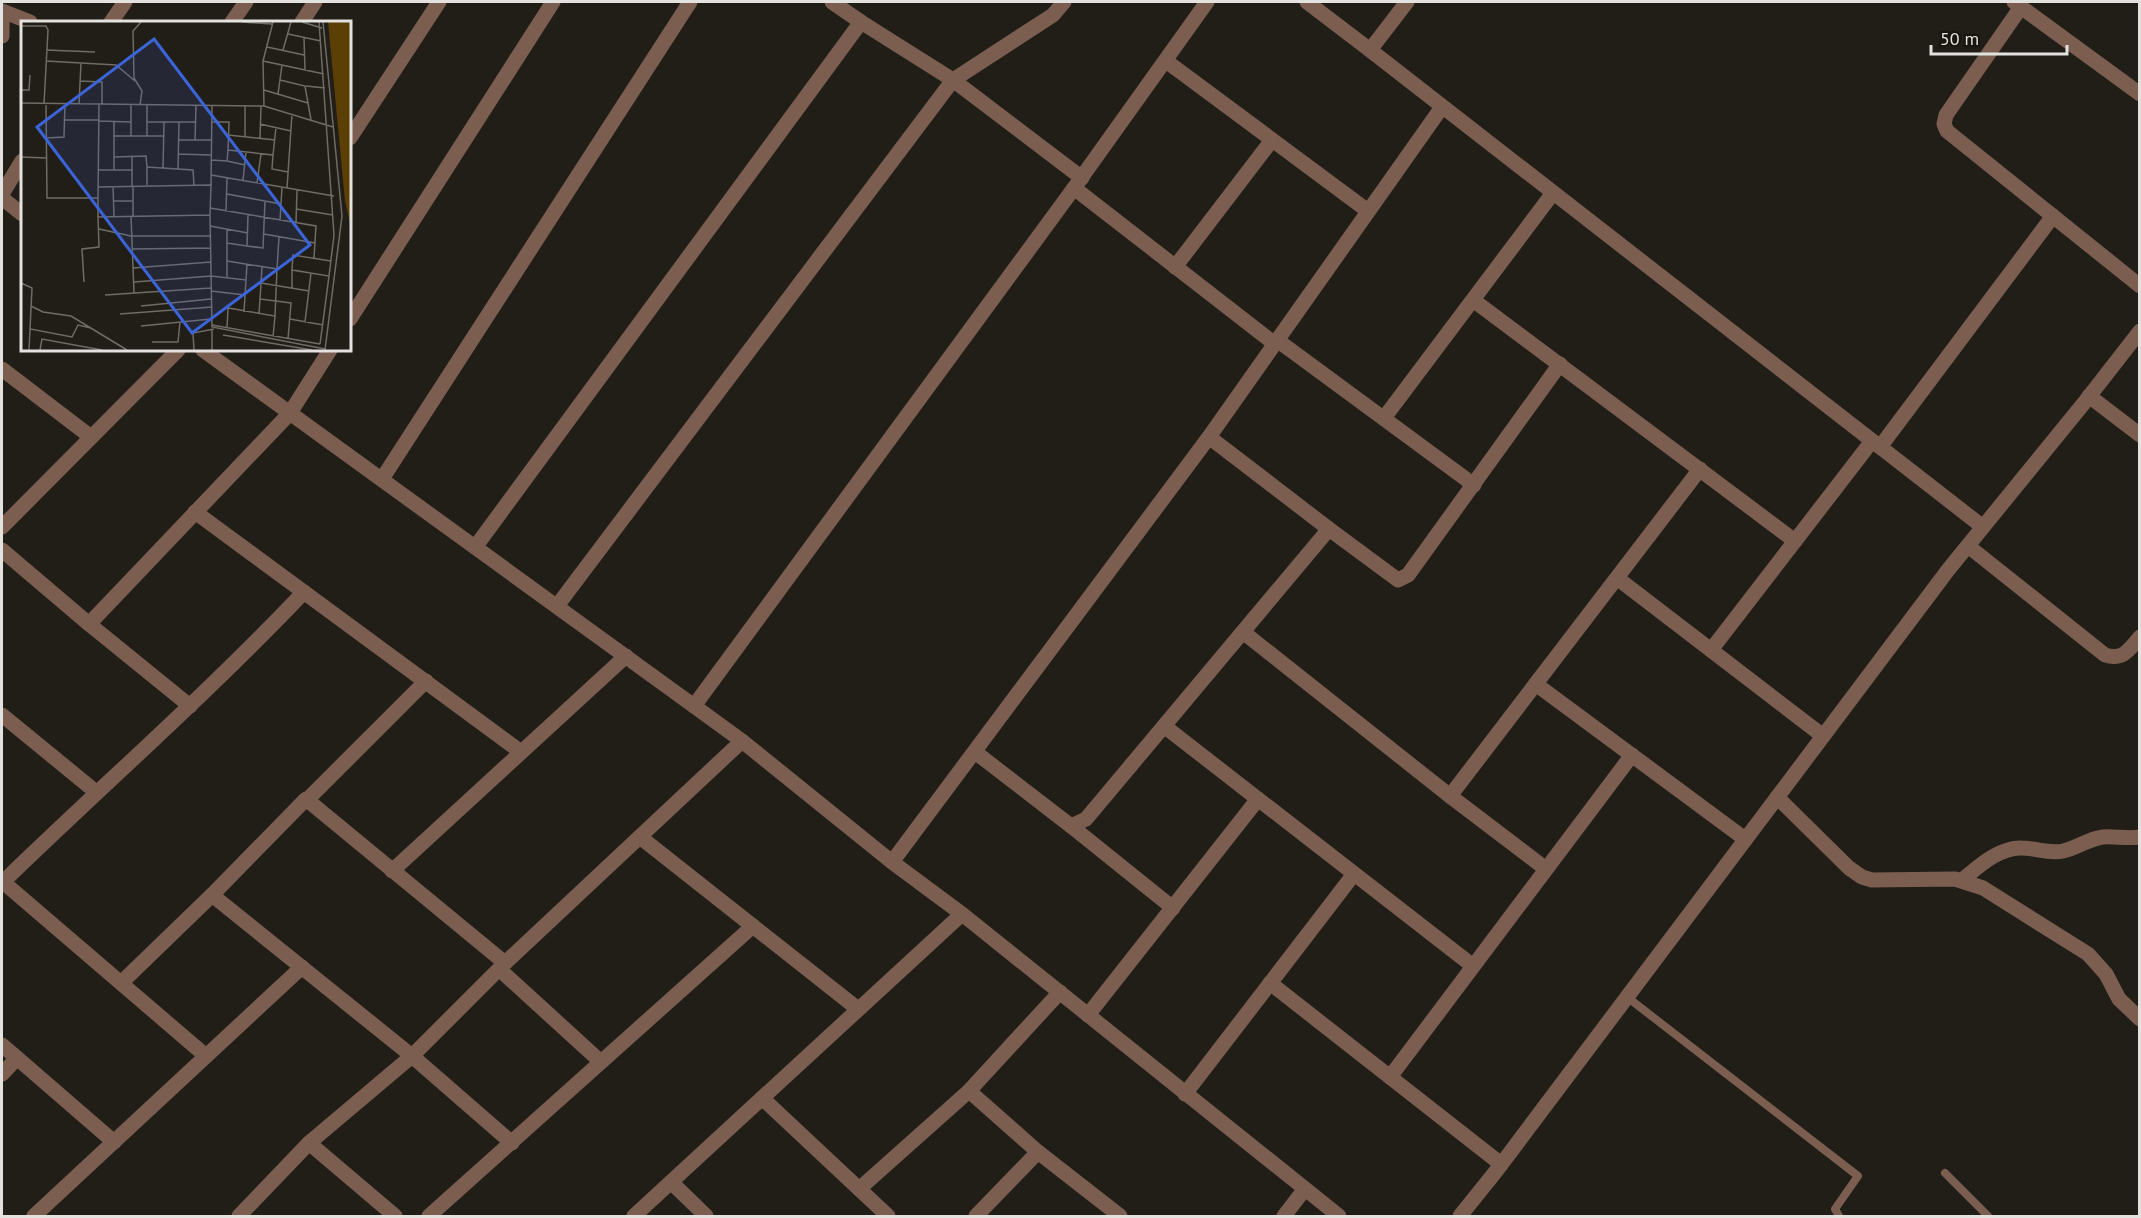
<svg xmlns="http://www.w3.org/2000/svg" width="2141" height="1218" font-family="'PT Sans',sans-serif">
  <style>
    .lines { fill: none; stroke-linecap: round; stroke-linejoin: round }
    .service { stroke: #7b5e50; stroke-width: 8 }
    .minor { stroke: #7b5e50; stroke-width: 15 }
    .inset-road { fill: none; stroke: #6f6c67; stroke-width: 1.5 }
    .view { fill: #3b64d9; fill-opacity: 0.15; stroke: #3b64d9; stroke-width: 3 }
    .inset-edge { fill: none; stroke: #e4e2de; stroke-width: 3 }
  </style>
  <rect width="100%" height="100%" fill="#211e18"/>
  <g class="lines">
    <g class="service">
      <polyline points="1627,997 1858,1176 1835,1209 1839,1216"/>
      <polyline points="1945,1173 1988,1216"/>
    </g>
    <g class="minor">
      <polyline points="832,2 861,22 953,80 1082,178"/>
      <polyline points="1207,2 1074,188 694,706 742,741 892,862 1209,437 1442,107"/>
      <polyline points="1307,2 1370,50"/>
      <polyline points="1407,2 1370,50 1983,527"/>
      <polyline points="2014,2 2140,94"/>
      <polyline points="2021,7 1946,115 1944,124 1947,131 2140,286"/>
      <polyline points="2,11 30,22"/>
      <polyline points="2,18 2,36"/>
      <polyline points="111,22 125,2"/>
      <polyline points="232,22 246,2"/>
      <polyline points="302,22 315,2"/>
      <polyline points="1166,61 1368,211"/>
      <polyline points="350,138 439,2"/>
      <polyline points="1074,188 1275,344"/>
      <polyline points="2,194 22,161"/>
      <polyline points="2,198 22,214"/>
      <polyline points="1175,267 1272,140"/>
      <polyline points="1473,300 1795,541"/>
      <polyline points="350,319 553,2"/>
      <polyline points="1277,340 1474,485"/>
      <polyline points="203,350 694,706"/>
      <polyline points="2,369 91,437"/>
      <polyline points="2089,396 2140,435"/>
      <polyline points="1384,418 1553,193"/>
      <polyline points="1880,447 2053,216"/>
      <polyline points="382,479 690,2"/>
      <polyline points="195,512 521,752"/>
      <polyline points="2,527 178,350"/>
      <polyline points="1329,529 1398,580 1408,575 1560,364"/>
      <polyline points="476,546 861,22"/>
      <path d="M1968 546 2105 655C2123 661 2130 649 2140 637"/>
      <polyline points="2,550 89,624"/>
      <polyline points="1617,578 1823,736"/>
      <polyline points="557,606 953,80 1053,15 1064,2"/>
      <polyline points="1243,632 1450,796 1546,869"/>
      <polyline points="1711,650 1872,441"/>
      <polyline points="1537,685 1745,839"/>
      <polyline points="190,706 89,624 290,413 330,350"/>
      <polyline points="2,715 96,792"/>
      <polyline points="1164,726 1473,966"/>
      <polyline points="975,752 1071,826 1086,819 1329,529 1209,437"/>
      <polyline points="1450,796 1700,469"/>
      <polyline points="1777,797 1849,868 1862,877 1872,880 1955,879 1983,888 2088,954 2106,974 2119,999 2140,1019"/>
      <polyline points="307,800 426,681"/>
      <polyline points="1071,826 1173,908"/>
      <polyline points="640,837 858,1009"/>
      <polyline points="892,862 962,914 1339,1216"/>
      <polyline points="392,871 626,656"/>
      <path d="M1962 880C1978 867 1999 847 2022 848 2035 848 2049 854 2063 851 2077 848 2088 839 2103 837 2115 836 2127 839 2140 837"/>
      <path d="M2 881 3 882C103 785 208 693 304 592"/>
      <polyline points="3,882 206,1056"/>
      <polyline points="505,963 306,799 212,895 412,1056 512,1143"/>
      <polyline points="499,969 601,1062"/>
      <polyline points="121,983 212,895"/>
      <polyline points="1270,983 1501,1164"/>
      <polyline points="1060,992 969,1091 1038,1152 1120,1216"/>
      <polyline points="1088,1015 1258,799"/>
      <polyline points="2,1045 17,1058 2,1074"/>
      <polyline points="17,1058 114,1142"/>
      <polyline points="1390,1077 1632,755"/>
      <polyline points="1185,1094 1354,874"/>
      <polyline points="762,1098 888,1216"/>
      <polyline points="309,1143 395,1216"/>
      <polyline points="671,1182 706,1216"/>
      <polyline points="859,1189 969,1091"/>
      <polyline points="34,1216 302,967"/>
      <polyline points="239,1216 309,1143 412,1056 505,963 742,741"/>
      <polyline points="429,1216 753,926"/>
      <polyline points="634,1216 962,914"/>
      <polyline points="976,1216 1038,1152"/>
      <polyline points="1284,1216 1304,1190"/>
      <polyline points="1460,1216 1497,1170 1948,570 2084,403 2140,331"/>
    </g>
  </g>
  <g transform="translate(21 21)">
    <rect width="330" height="330" fill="#211e18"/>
    <path d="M307 1H330V206L324 180Z" fill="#5b3f05"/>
    <path class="inset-road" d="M221 1 251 3M281 1 301 7M298 1 313 214 308 255M302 1 321 195 304 329M0 5H25L27 9 23 83M267 13 300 20M283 17 284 49M246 26 283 34M25 29 74 31M262 29 270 1M25 40 95 44 114 60M242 40 252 1M259 59 284 65 290 99M59 60 81 61V83M285 65 304 67M0 69H8L9 54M243 69 287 82M257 73 261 44M0 82 243 85 312 106M25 82 26 177H77L78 83M58 83 60 42M119 84 121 70 113 57 112 10 120 1M126 84V115M243 85 242 40 303 53M43 99H78M78 100 110 101M93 100V149M126 101H174M239 103 270 110M207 114 254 119M93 115H143M110 115V84M224 115V84M25 117 43 116 44 82M239 117 240 85M157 119H191M174 119 175 84M207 129 252 134 251 148 267 151M157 133 190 134M252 134 255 106M111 135V165M0 136 26 137M93 136 125 135 126 146M190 139 206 140 207 129 208 101H191M206 140 224 144M142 147 143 101M157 148 158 101M77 149H111M190 154 313 175M222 159 225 131M236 162 240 133M126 164V146L172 149 173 164M190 164 191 84M92 165 93 196M266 167 271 93M206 173 260 183M77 177V196L189 194 190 164 77 166M93 180H112M189 187 295 205 293 237M275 188 312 194M205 190 206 157M189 194 191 306 304 328M227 194 226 225 242 227 244 180M110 195 113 272M112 195V165M259 200 261 166M275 202 276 169M189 205 227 212M78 208 110 215H189M206 208V256M243 213 294 222M206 222 226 225M111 228 189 227M206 240 256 248 254 295M112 247 190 241M256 248 258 216M271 249 272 234 310 240M63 261 61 228 78 226 77 196M113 261 190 255 225 259 226 243M0 262 11 267 9 308 51 316 57 304 70 307M240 262 288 270M271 267V249L308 255 299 323M190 270 224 274M84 274 190 267M239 278 241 246M10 285 22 291 50 295 106 329M120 285 190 278M223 291 225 259M99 293 191 286M238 293 239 278 270 282 267 318M269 298 302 304M284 301 290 252M191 304 299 323M120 305 190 298M206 307 207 287 254 295 252 316M191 309V329M202 314 291 329M131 321H157L159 301M8 329 9 308M19 329 21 318 81 329M173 329 172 312 193 308"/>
    <path class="view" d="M133 18 289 224 171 312 16 106Z"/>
    <rect width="330" height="330" class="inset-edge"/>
  </g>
  <rect width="2141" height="1218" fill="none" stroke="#e4e2de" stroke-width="6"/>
  <path d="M1931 45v9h136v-9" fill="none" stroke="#e4e2de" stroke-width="3"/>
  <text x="1940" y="45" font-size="18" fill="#e4e2de" stroke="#18150f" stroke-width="4.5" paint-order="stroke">50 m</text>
</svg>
